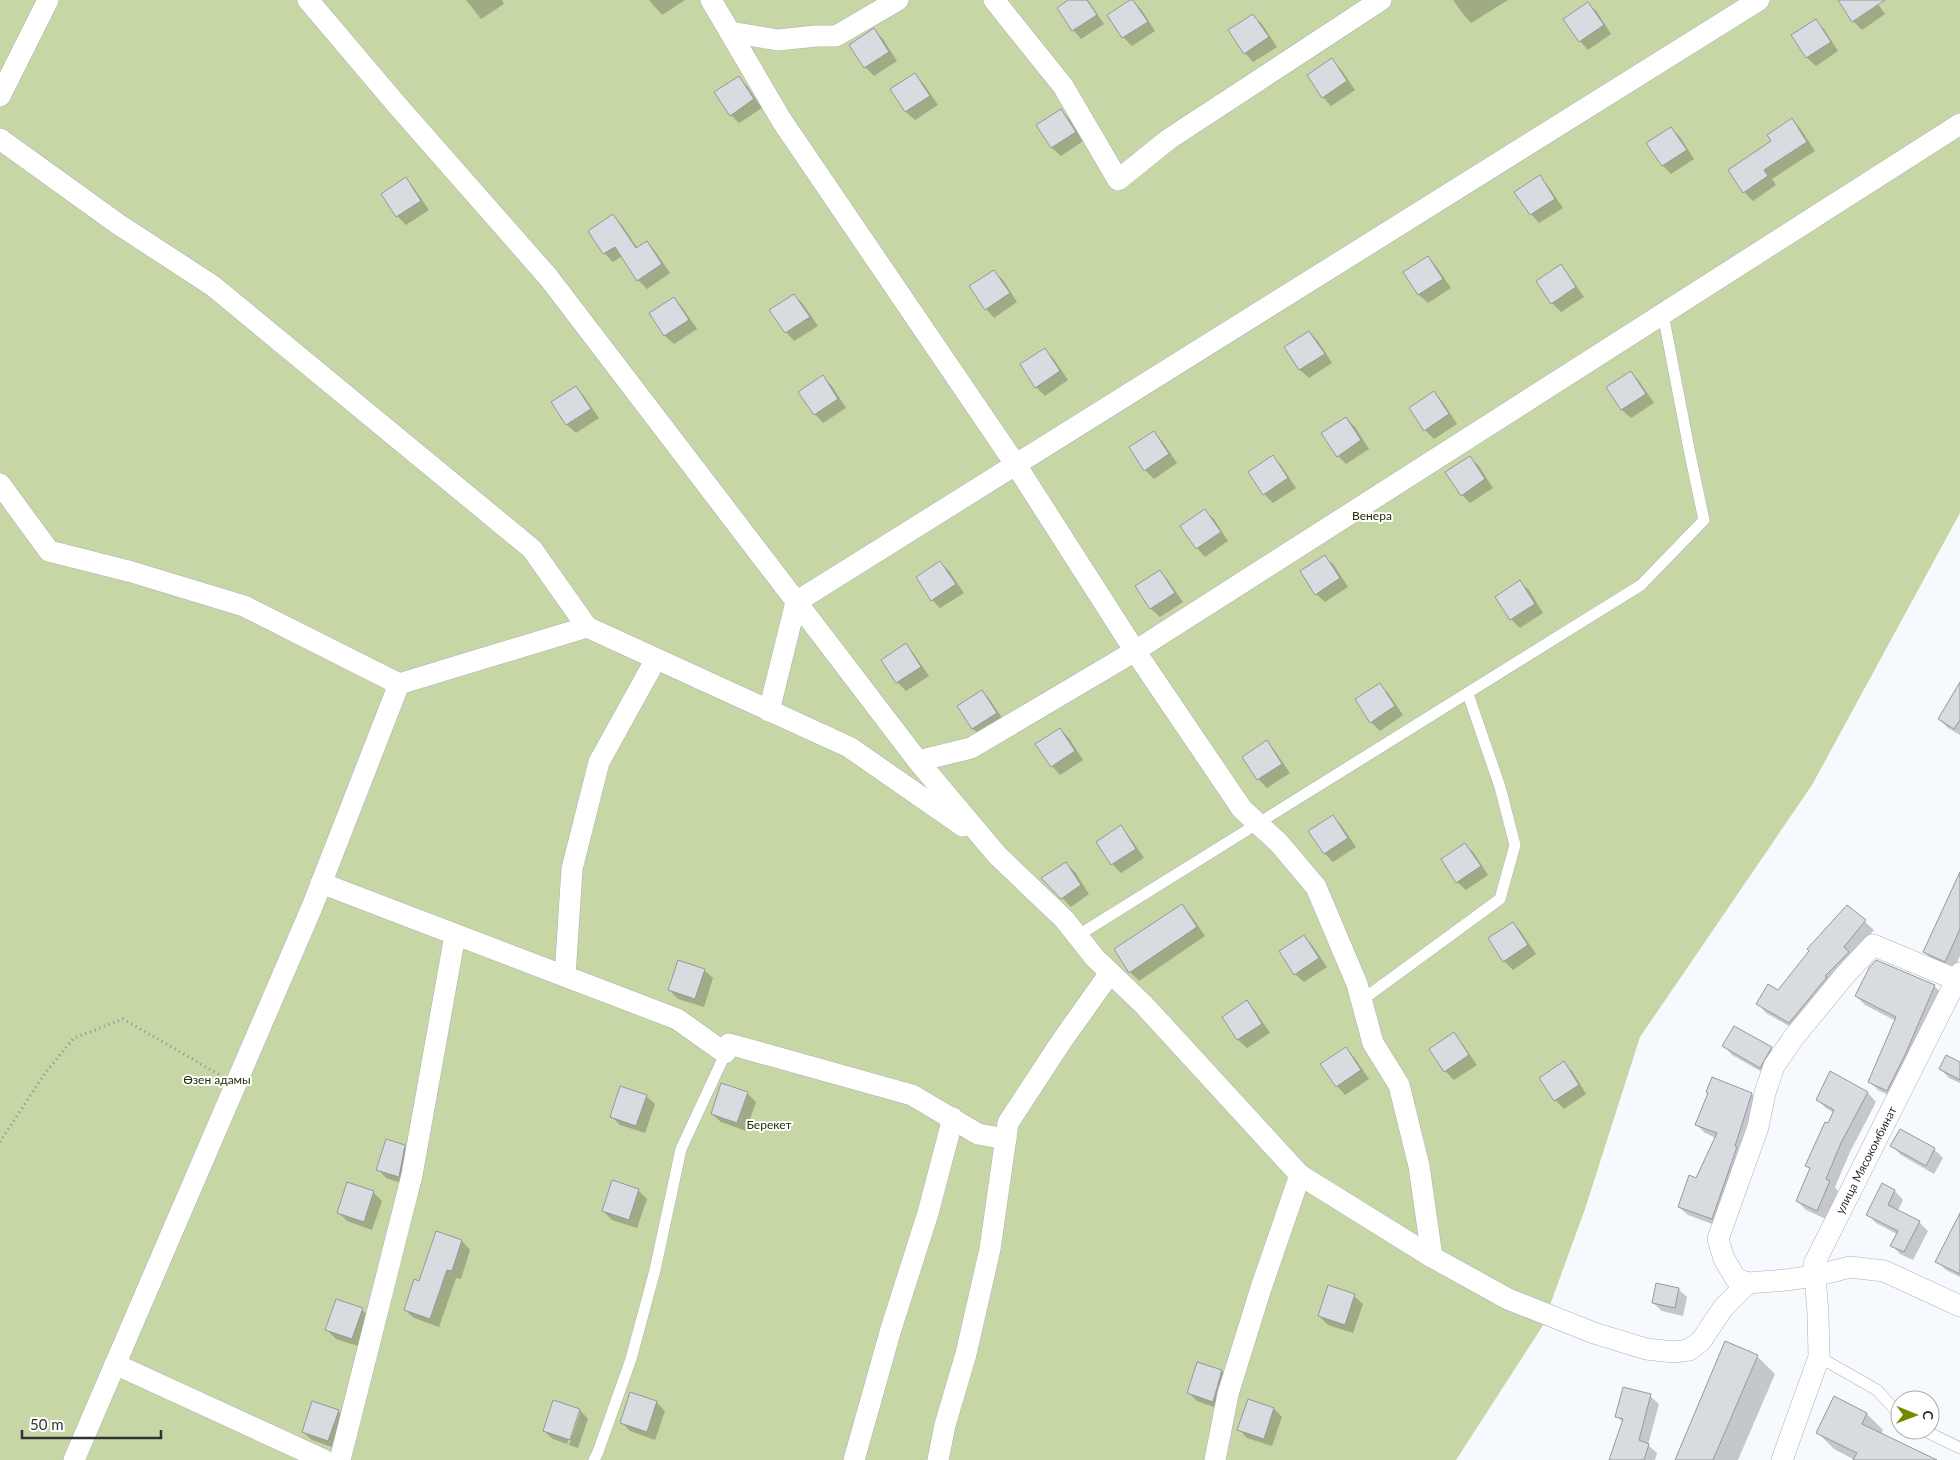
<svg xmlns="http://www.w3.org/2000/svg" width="1960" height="1460" font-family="Lato,sans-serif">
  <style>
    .green { fill: #c7d6a5 }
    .shadow { fill: #0003 }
    .building { fill: #d8dbe0; stroke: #95989c }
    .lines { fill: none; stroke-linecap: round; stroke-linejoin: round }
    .lane-casing { stroke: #adb0b4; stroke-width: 12 }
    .street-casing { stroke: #adb0b4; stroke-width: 22 }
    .path { stroke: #8d8f92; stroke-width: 3; stroke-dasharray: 1 4; stroke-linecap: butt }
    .lane { stroke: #fff; stroke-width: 11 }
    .street { stroke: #fff; stroke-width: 21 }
    .labels { text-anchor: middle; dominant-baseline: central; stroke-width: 4; stroke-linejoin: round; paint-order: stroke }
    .park-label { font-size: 12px; fill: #242e03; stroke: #fff }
    .street-label { font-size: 12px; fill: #313234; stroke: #fff }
  </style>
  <rect width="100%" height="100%" fill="#f6f9fe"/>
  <polygon class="green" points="0,0 1960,0 1960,513 1812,785 1640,1037 1585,1209 1542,1327 1456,1460 0,1460"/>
  <g class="shadow">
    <polygon points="466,0 502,0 504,4 481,19"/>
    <polygon points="649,0 685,0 662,15"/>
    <polygon points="1070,0 1088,0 1104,24 1081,39 1073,30"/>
    <polygon points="1132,0 1141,9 1155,31 1132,46 1123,37 1109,15"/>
    <polygon points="1453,0 1508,0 1471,23 1463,14"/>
    <polygon points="1840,0 1875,0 1885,14 1862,30 1853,21"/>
    <polygon points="1588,4 1597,12 1611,34 1588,50 1580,41"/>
    <polygon points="1253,16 1262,24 1277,47 1253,62 1245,53"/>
    <polygon points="1815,20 1824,29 1838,51 1816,66 1807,58 1792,35"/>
    <polygon points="874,30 883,39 897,61 874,76 865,67 851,45"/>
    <polygon points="1331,60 1340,68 1355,90 1331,106 1323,97"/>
    <polygon points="914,74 923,83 938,105 915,120 906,112 892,90"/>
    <polygon points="739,78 747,86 762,108 739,123 731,115"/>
    <polygon points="1060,110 1069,119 1083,141 1061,156 1052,148 1037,125"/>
    <polygon points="1792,120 1800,128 1815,151 1772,179 1776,185 1753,201 1744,192 1773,141"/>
    <polygon points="1671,128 1680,137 1694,159 1671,174 1662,165"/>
    <polygon points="1539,177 1548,186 1563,208 1539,223 1531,214"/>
    <polygon points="406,179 414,188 429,210 406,225 397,216 383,194"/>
    <polygon points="613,216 622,225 638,249 647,243 655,251 670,273 647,289 638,280 622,256 613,262 604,253 590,231"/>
    <polygon points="1428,257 1436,266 1451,288 1428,303 1419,295 1405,272"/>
    <polygon points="1561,266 1569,275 1584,297 1561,312 1552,303"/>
    <polygon points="994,272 1003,280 1017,302 994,318 986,309"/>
    <polygon points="794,295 803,304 818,326 794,341 786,332 771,310"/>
    <polygon points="674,298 682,307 697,329 674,344 665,336 651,313"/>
    <polygon points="1309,332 1318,341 1332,363 1309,378 1300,370 1286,347"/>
    <polygon points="1045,350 1053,358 1068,380 1045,396 1036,387"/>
    <polygon points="1631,372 1639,381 1654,403 1631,418 1622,410 1607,387"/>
    <polygon points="823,377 832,386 846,408 823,423 815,414"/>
    <polygon points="576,387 584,396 599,418 576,433 567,425 552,402"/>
    <polygon points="1434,393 1442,401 1457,424 1434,439 1425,430"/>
    <polygon points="1346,418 1355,427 1369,449 1346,464 1338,456"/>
    <polygon points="1154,433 1162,441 1177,463 1154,479 1145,470"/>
    <polygon points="1272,457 1281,465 1296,488 1273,503 1264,494"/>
    <polygon points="1470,458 1479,466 1493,488 1470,503 1462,495"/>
    <polygon points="1205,511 1214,519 1228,541 1205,557 1197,548"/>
    <polygon points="1325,557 1334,565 1348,587 1325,602 1316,594"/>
    <polygon points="940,562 949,571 964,593 940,608 932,600"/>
    <polygon points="1159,571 1168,580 1183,602 1160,617 1151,609 1136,587"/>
    <polygon points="1520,582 1529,590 1543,613 1520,628 1511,619 1497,597"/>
    <polygon points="906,645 914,654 929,676 906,691 897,682 883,660"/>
    <polygon points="1380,685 1388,693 1403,715 1380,731 1371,722"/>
    <polygon points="1960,689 1960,735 1948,728 1939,719"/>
    <polygon points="982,691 990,700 1005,722 982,737 973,729 959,706"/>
    <polygon points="1060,729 1069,738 1083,760 1060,775 1052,766"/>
    <polygon points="1267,742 1275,751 1290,773 1267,788 1258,779 1243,757"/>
    <polygon points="1333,816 1341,825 1356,847 1333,862 1324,853"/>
    <polygon points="1121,827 1129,836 1144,858 1121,873 1112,864 1098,842"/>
    <polygon points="1465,845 1474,853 1488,875 1466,890 1457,882"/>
    <polygon points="1066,864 1075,872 1089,894 1071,907 1043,879"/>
    <polygon points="1960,877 1960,956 1954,969 1933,961 1925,952"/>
    <polygon points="1182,905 1190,914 1205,936 1139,981 1130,972"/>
    <polygon points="1847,906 1874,930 1852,957 1798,1031 1766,1013 1758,1004 1778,991"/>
    <polygon points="1513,923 1521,932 1536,954 1513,970 1504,961"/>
    <polygon points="1304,936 1312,945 1327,967 1304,982 1295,974"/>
    <polygon points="704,970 713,978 704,1007 678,999 669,990"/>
    <polygon points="1934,986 1943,994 1896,1099 1878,1090 1869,1081 1896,1021 1865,1005 1856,996"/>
    <polygon points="1247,1002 1255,1011 1270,1033 1247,1048 1238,1040 1223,1017"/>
    <polygon points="1454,1034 1462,1043 1477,1065 1454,1080 1445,1071 1431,1049"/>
    <polygon points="1724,1046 1771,1048 1780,1057 1769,1076 1732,1055"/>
    <polygon points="1345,1049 1354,1057 1369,1079 1345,1095 1337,1086"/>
    <polygon points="1563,1063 1572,1071 1586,1094 1564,1109 1555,1100"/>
    <polygon points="1960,1063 1960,1083 1949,1078 1940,1069"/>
    <polygon points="1831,1073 1868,1093 1876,1102 1850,1152 1835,1187 1838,1191 1826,1219 1806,1210 1797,1201 1810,1170 1807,1166 1834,1113 1826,1108 1817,1099"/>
    <polygon points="747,1093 756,1102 746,1131 721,1122 712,1114"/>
    <polygon points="1752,1094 1760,1103 1720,1227 1688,1215 1679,1207 1696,1179 1716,1138 1705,1133 1697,1125"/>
    <polygon points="646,1096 655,1104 645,1133 620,1125 611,1116"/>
    <polygon points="404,1146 413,1155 407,1185 386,1178 378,1169"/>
    <polygon points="1892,1146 1934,1149 1943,1158 1934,1174 1901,1155"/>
    <polygon points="1882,1185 1895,1191 1903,1200 1897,1212 1919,1222 1928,1231 1913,1260 1900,1254 1892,1245 1897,1234 1876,1223 1868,1214"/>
    <polygon points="638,1190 647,1199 637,1228 612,1220 603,1211"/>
    <polygon points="373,1192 382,1201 372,1230 347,1221 338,1212"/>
    <polygon points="1960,1230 1960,1277 1946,1270 1937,1261"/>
    <polygon points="437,1233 462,1241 470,1250 461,1279 456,1278 439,1327 414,1318 405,1310 420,1282"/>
    <polygon points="1678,1289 1687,1297 1683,1316 1662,1311 1653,1303"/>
    <polygon points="1354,1296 1363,1304 1353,1333 1328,1325 1319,1316"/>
    <polygon points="362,1310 371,1318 361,1347 336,1339 327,1330"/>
    <polygon points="1757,1356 1775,1374 1738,1460 1676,1460"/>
    <polygon points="1198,1363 1222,1371 1230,1380 1222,1410 1197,1401 1188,1392"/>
    <polygon points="1650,1396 1659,1404 1648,1445 1657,1453 1655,1460 1610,1460 1623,1422 1616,1416"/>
    <polygon points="1834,1398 1867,1414 1883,1430 1881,1434 1934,1460 1855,1460 1834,1449 1818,1433"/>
    <polygon points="656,1402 665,1411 655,1440 630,1431 622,1423"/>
    <polygon points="1274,1409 1282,1417 1272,1446 1247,1438 1239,1429"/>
    <polygon points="580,1410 588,1419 578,1448 569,1445 580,1413 577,1413 567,1444 553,1439 544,1431"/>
    <polygon points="338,1411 347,1420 337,1449 312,1440 303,1432"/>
  </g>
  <g class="building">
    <polygon points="1068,0 1087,0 1097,15 1072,31 1057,8"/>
    <polygon points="1130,0 1133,0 1148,22 1122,38 1107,15"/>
    <polygon points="1838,0 1885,0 1852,22"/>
    <polygon points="1588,2 1604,25 1579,42 1563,19"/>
    <polygon points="1253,14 1269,37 1244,54 1228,30"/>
    <polygon points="1816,19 1831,42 1806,58 1791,35"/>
    <polygon points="874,28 889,52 864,68 849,45"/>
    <polygon points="1332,58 1347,81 1322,98 1307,75"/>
    <polygon points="915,73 930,96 905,112 890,89"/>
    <polygon points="739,76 754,99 730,116 714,92"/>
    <polygon points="1061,109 1076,132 1051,148 1036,125"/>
    <polygon points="1792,118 1807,142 1764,170 1768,176 1743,193 1728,170 1771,141 1767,135"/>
    <polygon points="1671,127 1687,150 1662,166 1646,143"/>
    <polygon points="1540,175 1555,199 1530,215 1514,192"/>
    <polygon points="406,177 421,201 396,217 381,194"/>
    <polygon points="613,214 636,248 647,241 662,264 637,281 615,247 603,254 588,231"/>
    <polygon points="1428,256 1443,279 1418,295 1403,272"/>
    <polygon points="1561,264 1576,287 1551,304 1536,281"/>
    <polygon points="994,270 1010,293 985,310 969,286"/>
    <polygon points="794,294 810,317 785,333 769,310"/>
    <polygon points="674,297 689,320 664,336 649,313"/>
    <polygon points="1309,331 1325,354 1299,370 1284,347"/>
    <polygon points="1045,348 1060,371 1035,388 1020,364"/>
    <polygon points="1631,371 1646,394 1621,410 1606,387"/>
    <polygon points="823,375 838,399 814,415 798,392"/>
    <polygon points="576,386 591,409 566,425 551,402"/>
    <polygon points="1434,391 1449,414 1424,431 1409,408"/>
    <polygon points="1346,417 1361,440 1337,457 1321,433"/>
    <polygon points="1154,431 1169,454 1144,471 1129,447"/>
    <polygon points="1273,455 1288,478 1263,495 1248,472"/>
    <polygon points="1470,456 1485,479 1461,496 1445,472"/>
    <polygon points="1205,509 1221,532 1196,549 1180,526"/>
    <polygon points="1325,555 1340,578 1315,595 1300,571"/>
    <polygon points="940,561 956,584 931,601 916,577"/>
    <polygon points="1160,570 1175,593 1150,609 1135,586"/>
    <polygon points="1520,580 1535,604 1510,620 1495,597"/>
    <polygon points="906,643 921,667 896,683 881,660"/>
    <polygon points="1960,682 1960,720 1954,729 1938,719"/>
    <polygon points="1380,683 1395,706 1370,723 1355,699"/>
    <polygon points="982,690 997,713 972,729 957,706"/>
    <polygon points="1060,728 1075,751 1051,767 1035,744"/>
    <polygon points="1267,740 1282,764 1257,780 1242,757"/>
    <polygon points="1333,815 1348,838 1324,854 1308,831"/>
    <polygon points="1121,825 1136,849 1111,865 1096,842"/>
    <polygon points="1465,843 1481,866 1456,883 1441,859"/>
    <polygon points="1066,862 1081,885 1061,899 1041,878"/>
    <polygon points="1960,872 1960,929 1945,962 1923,952"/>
    <polygon points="1182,904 1197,927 1129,973 1114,949"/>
    <polygon points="1847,905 1866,920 1844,947 1849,952 1825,976 1827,977 1789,1023 1756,1004 1768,984 1778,990 1809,951 1807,949"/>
    <polygon points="1513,922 1528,945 1503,962 1488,938"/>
    <polygon points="1304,935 1319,958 1294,975 1279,951"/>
    <polygon points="678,960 705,969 695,999 668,990"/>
    <polygon points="1876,960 1935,985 1905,1055 1887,1091 1868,1082 1896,1017 1855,996 1869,968"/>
    <polygon points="1247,1000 1262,1024 1237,1040 1222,1017"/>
    <polygon points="1734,1026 1772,1047 1760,1068 1722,1046"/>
    <polygon points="1454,1032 1469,1055 1444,1072 1429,1049"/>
    <polygon points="1346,1047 1361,1070 1336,1087 1320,1064"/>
    <polygon points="1946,1055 1960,1062 1960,1080 1939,1069"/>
    <polygon points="1564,1061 1579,1085 1554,1101 1539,1078"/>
    <polygon points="1830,1071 1868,1092 1841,1143 1826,1179 1830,1181 1817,1211 1796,1201 1810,1168 1805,1166 1825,1122 1828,1123 1834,1110 1816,1100"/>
    <polygon points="1712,1077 1752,1093 1735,1146 1737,1147 1712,1219 1678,1207 1689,1175 1696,1178 1717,1133 1695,1125 1708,1093 1706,1092"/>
    <polygon points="721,1083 748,1092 737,1123 711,1114"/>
    <polygon points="620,1086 647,1095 636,1126 610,1117"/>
    <polygon points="1900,1129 1935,1148 1926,1166 1890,1146"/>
    <polygon points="386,1139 405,1145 399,1177 376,1170"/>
    <polygon points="612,1180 639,1189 629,1220 602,1211"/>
    <polygon points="347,1182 374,1191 364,1222 337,1213"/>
    <polygon points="1882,1183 1895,1190 1888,1205 1920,1221 1904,1252 1890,1246 1898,1231 1866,1215"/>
    <polygon points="1960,1213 1960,1274 1935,1262"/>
    <polygon points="436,1231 462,1240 452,1271 447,1270 430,1319 404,1310 414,1279 419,1281"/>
    <polygon points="1656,1283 1679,1288 1675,1308 1652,1303"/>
    <polygon points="1328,1285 1355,1294 1345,1325 1318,1316"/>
    <polygon points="336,1299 363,1308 352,1339 325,1330"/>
    <polygon points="1725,1341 1758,1355 1713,1460 1675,1460"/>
    <polygon points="1197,1362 1222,1370 1213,1402 1187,1393"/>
    <polygon points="1623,1387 1651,1394 1639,1440 1649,1444 1644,1460 1609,1460 1623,1419 1615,1417"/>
    <polygon points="630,1392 657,1401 647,1432 620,1423"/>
    <polygon points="1834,1396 1867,1413 1862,1424 1937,1460 1853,1460 1857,1453 1816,1433"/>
    <polygon points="1248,1399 1274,1408 1264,1439 1237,1430"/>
    <polygon points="553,1400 580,1409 570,1440 543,1431"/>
    <polygon points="312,1401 339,1410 328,1441 302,1432"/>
  </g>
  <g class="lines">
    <g class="lane-casing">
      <g id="lane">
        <polyline points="1077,936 1641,585 1704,520 1690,454 1663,314"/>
        <polyline points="1362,1000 1500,899 1515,845 1500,787 1468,694"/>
        <polyline points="1819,1357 1877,1390 1900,1415"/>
        <polyline points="1923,1430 1960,1448"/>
        <polyline points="594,1460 598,1452 631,1359 655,1270 681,1149 727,1050"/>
      </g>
    </g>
    <g class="street-casing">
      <g id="street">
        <polyline points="308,0 397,105 549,278 918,761 997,855 1064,919 1095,958 1144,1005 1300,1175 1432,1257 1508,1299 1594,1333 1646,1349 1674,1352 1689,1350 1701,1341 1723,1308 1748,1283"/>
        <polyline points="711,0 782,121 1016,465 1135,651 1242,809 1279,843 1316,887 1357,984 1373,1043 1399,1085 1419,1166 1432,1257"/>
        <polyline points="994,0 1063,86 1118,180 1169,139 1381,0"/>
        <polyline points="730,32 778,40 816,36 836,36 898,0"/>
        <polyline points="0,96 48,0"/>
        <polyline points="0,139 118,224 213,286 532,549 587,627"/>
        <polyline points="0,484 49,551 132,572 244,606 399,684 587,627 849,747 963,826"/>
        <polyline points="769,711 796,602 1759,0"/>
        <polyline points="918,761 971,748 1135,651 1960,124"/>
        <polyline points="321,883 677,1019 725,1053"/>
        <polyline points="565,976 572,869 599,762 656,659"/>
        <polyline points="1957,980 1873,945 1845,975 1794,1037 1774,1066 1765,1093 1758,1127 1718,1239 1724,1259 1736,1279 1748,1283 1786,1280 1815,1276 1850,1267 1884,1271 1960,1306"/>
        <polyline points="729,1044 912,1095 978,1134 1006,1139"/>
        <polyline points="115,1364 324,1460"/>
        <polyline points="74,1460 312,907 399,684"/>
        <polyline points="340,1460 412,1175 455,935"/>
        <polyline points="854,1460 891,1329 928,1213 953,1118"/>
        <polyline points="938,1460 945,1425 966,1354 990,1249 1008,1123 1061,1042 1110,973"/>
        <polyline points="1215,1460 1228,1394 1261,1288 1300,1175"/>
        <polyline points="1782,1460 1819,1357 1818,1313 1814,1264 1960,973"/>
      </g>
    </g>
    <polyline class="path" points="0,1142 45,1073 74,1038 123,1019 220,1075"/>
    <use href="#lane" class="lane"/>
    <use href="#street" class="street"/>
  </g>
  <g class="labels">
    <g class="park-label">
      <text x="1372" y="515">Венера</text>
      <text x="217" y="1079">Өзен адамы</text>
      <text x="769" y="1124">Берекет</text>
    </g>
    <g class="street-label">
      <text transform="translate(1866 1160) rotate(-63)">улица Мясокомбинат</text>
    </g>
  </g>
  <g transform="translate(1915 1415) rotate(91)"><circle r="24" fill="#ffffff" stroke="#adadae"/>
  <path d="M0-4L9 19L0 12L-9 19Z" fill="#718b00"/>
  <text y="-8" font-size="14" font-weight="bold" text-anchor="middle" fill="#313234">С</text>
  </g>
  <path d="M22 1430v8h139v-8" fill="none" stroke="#313234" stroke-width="2.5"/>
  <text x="30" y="1430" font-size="15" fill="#313234" stroke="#ffffff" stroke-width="4" paint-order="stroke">50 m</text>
</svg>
